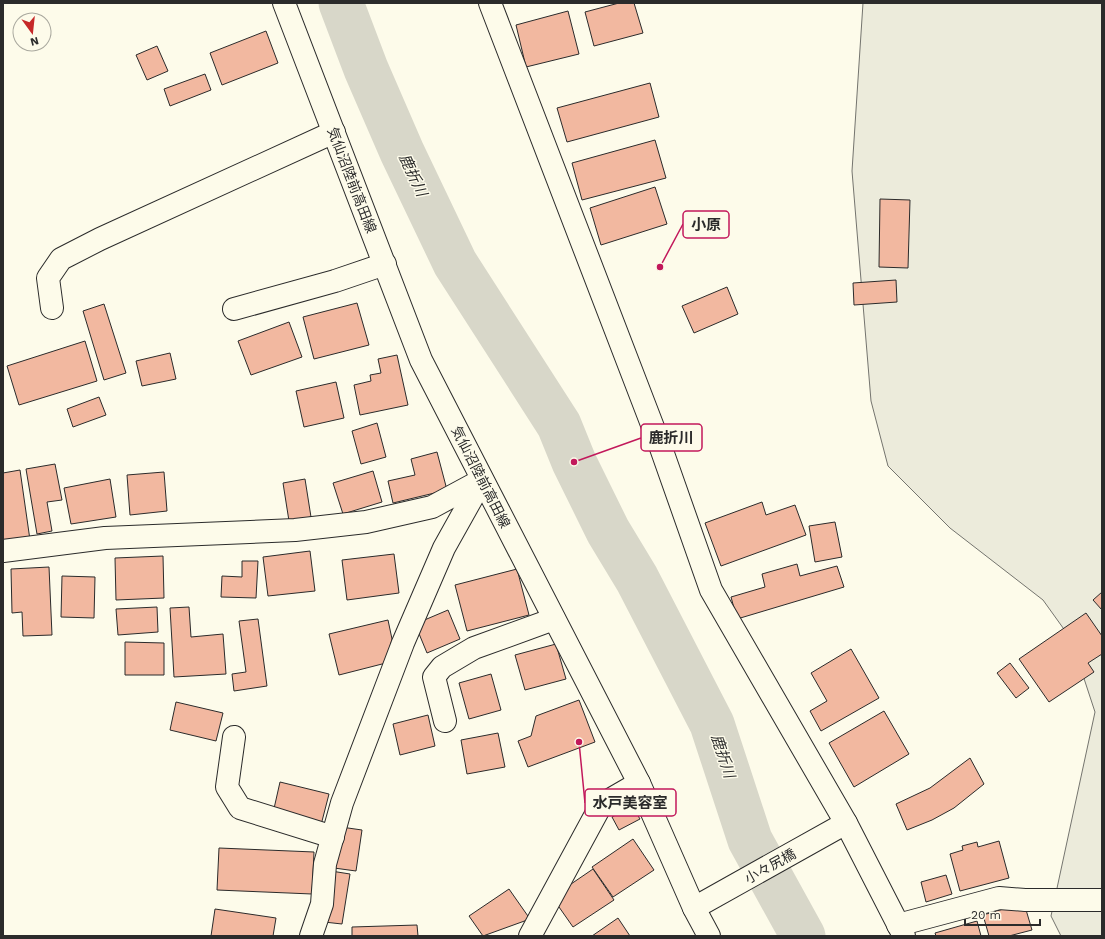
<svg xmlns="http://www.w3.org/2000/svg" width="1105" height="939" font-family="'Work Sans','Noto Sans JP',sans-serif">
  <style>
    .green { fill: #ecebdb; stroke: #74746e }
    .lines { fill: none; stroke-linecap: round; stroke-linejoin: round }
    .river { stroke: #d8d7c9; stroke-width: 45 }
    .building { fill: #f2b8a0; stroke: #2b2b2b }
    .minor-casing { stroke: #2b2b2b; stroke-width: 24 }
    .major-casing { stroke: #2b2b2b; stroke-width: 24 }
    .minor { stroke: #fdfbea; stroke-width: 22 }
    .major { stroke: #fdfbea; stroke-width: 22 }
    .labels { text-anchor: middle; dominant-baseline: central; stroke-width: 3; stroke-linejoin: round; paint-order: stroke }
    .street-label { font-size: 14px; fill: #2b2b2b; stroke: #fdfbea }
    .water-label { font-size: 15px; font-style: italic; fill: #2b2b2b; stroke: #fdfbea }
    .leader { fill: none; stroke: #c2185b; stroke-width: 1.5 }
    .callout-dot { fill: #c2185b; stroke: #fdfbea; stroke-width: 1.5 }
    .callout { fill: #fdfbea; stroke: #c2185b; stroke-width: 1.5 }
    .callout-label { font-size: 15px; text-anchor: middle; font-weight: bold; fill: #2b2b2b }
  </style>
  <rect width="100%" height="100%" fill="#fdfbea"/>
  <polygon class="green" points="863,3 1102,3 1102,936 1061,936 1051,916 1095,712 1071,639 1043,600 950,528 888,466 871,401 852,171"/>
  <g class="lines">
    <polyline class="river" points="341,3 366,69 402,152 455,263 559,425 574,462 608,531 637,579 712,724 750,840 803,936"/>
  </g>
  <g class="building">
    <polygon points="619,3 634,3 643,33 594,46 585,12"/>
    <polygon points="568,11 579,54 526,67 516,25"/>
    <polygon points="266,31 278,63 222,85 210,53"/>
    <polygon points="157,46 168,71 147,80 136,55"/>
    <polygon points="205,74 211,90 170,106 164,89"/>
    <polygon points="650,83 659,117 567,142 557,108"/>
    <polygon points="655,140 666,178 582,200 572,163"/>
    <polygon points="655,187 667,224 601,245 590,208"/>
    <polygon points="880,199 910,200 908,268 879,267"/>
    <polygon points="896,280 897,302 854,305 853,283"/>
    <polygon points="727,287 738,314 694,333 682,306"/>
    <polygon points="357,303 369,345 314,359 303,317"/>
    <polygon points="104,304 126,373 104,380 83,311"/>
    <polygon points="289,322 302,357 251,375 238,341"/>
    <polygon points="85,341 97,381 19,405 7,366"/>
    <polygon points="170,353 176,379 142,386 136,361"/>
    <polygon points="397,355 408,405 360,415 354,385 371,381 370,375 381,373 378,359"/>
    <polygon points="336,382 344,418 304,427 296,391"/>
    <polygon points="99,397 106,415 73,427 67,409"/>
    <polygon points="377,423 386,457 361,464 352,431"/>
    <polygon points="437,452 447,490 393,503 388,481 415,475 411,459"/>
    <polygon points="55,464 62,500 47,502 52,531 37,534 26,469"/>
    <polygon points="20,470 30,540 3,544 3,473"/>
    <polygon points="373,471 382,502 343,514 333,483"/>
    <polygon points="164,472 167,511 130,515 127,475"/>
    <polygon points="110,479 116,517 71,524 64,488"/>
    <polygon points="305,479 311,517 289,521 283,483"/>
    <polygon points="762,502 766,515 795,505 806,535 721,566 705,523"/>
    <polygon points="835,522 842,557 815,562 809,526"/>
    <polygon points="310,551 315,591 268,596 263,557"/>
    <polygon points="394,554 399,593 347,600 342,560"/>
    <polygon points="163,556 164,598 116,600 115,558"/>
    <polygon points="242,561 258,561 256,598 221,597 222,576 242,577"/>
    <polygon points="797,564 800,576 837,566 844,587 737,619 731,597 765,587 762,574"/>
    <polygon points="49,567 52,635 23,636 22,612 12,613 11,569"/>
    <polygon points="517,569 529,615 467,631 455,585"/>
    <polygon points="62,576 95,577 94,618 61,617"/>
    <polygon points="1102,592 1102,610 1093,600"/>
    <polygon points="157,607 158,632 118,635 116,609"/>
    <polygon points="189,607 191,637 223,634 226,674 174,677 170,608"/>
    <polygon points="448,610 460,639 427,653 415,624"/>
    <polygon points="1086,613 1102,636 1102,654 1088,663 1094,672 1049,702 1019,659"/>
    <polygon points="258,619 267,686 234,691 232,674 246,672 239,621"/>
    <polygon points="388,620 392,639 386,663 339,675 329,634"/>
    <polygon points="125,642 164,643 164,675 125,675"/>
    <polygon points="556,644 566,679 525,690 515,655"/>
    <polygon points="851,649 879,698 821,731 810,711 827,701 811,673"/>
    <polygon points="1010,663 1029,688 1016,698 997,673"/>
    <polygon points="491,674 501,710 469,719 459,683"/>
    <polygon points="579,700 595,742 528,767 518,741 531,736 536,716"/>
    <polygon points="176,702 223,713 216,741 170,730"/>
    <polygon points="884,711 909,754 854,787 829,743"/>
    <polygon points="428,715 435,746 400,755 393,724"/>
    <polygon points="498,733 505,767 467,774 461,740"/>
    <polygon points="970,758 984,784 954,808 932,820 907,830 896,804 930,788"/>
    <polygon points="280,782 329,794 321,825 273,813"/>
    <polygon points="632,806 640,819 619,830 612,817"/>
    <polygon points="341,827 362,830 356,871 334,868"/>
    <polygon points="633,839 654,870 613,897 592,867"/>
    <polygon points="999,841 1009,878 960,891 950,854 963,850 962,846 977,842 978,847"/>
    <polygon points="219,848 314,852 312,894 217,890"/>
    <polygon points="593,869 614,900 573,927 552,897"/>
    <polygon points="331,871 350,874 342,924 324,922"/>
    <polygon points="946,875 952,894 926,902 921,882"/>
    <polygon points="509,889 530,919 483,936 469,916"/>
    <polygon points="1024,903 1032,930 1009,936 989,936 983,915"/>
    <polygon points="215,909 276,918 273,936 211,936"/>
    <polygon points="618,918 630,936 592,936"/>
    <polygon points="977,921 981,936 936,936 935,933"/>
    <polygon points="417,925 418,936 352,936 352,927"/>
  </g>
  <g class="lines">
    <g class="minor-casing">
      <g id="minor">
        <polyline points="490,3 661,448 711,590 846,823 904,936"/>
        <polyline points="52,308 48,278 61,259 100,239 334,132"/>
        <polyline points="234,309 335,281 385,264"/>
        <polyline points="3,551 105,538 295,530 366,522 432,507 482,480"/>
        <polyline points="445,721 434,677 442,667 474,648 554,619"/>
        <polyline points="234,737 227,787 240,808 333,837"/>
        <polyline points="694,908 846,823"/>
        <polyline points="898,925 999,898 1025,900 1102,900"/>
        <polyline points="311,936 322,904 325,864 342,803 403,643 444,548 482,480"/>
        <polyline points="530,936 601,805 639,783"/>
      </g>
    </g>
    <g class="major-casing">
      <polyline id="major" points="284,3 421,360 639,783 694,908 709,936"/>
    </g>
    <use href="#minor" class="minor"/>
    <use href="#major" class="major"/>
  </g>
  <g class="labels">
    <g class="street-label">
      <text transform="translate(352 180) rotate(69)">気仙沼陸前高田線</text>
      <text transform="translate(481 477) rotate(63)">気仙沼陸前高田線</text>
      <text transform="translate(770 866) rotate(-29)">小々尻橋</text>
    </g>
    <g class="water-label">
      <text transform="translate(413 175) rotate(65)">鹿折川</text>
      <text transform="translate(723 756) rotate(72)">鹿折川</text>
    </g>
  </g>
  <path class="leader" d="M660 267L683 224M574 462L641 438M579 742L585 803"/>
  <g class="callout-dot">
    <circle cx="660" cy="267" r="4"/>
    <circle cx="574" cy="462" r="4"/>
    <circle cx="579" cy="742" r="4"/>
  </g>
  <g class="callout">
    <rect x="683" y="211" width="46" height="27" rx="4"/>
    <rect x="641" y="424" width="61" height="27" rx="4"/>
    <rect x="585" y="789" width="91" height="27" rx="4"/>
  </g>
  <g class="callout-label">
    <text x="706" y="230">小原</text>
    <text x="671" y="443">鹿折川</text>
    <text x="630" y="808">水戸美容室</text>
  </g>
  <rect width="1105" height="939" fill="none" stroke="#2b2b2b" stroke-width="8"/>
  <g transform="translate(32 32) rotate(165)"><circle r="19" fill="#fdfbea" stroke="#a9a89e"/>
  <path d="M0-3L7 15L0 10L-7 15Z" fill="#c62828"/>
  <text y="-6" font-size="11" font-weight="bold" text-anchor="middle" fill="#2b2b2b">N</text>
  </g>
  <path d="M965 919v6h75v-6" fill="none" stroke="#2b2b2b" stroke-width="2"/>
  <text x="971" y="919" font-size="12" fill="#2b2b2b" stroke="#fdfbea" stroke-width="3" paint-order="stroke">20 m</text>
</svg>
